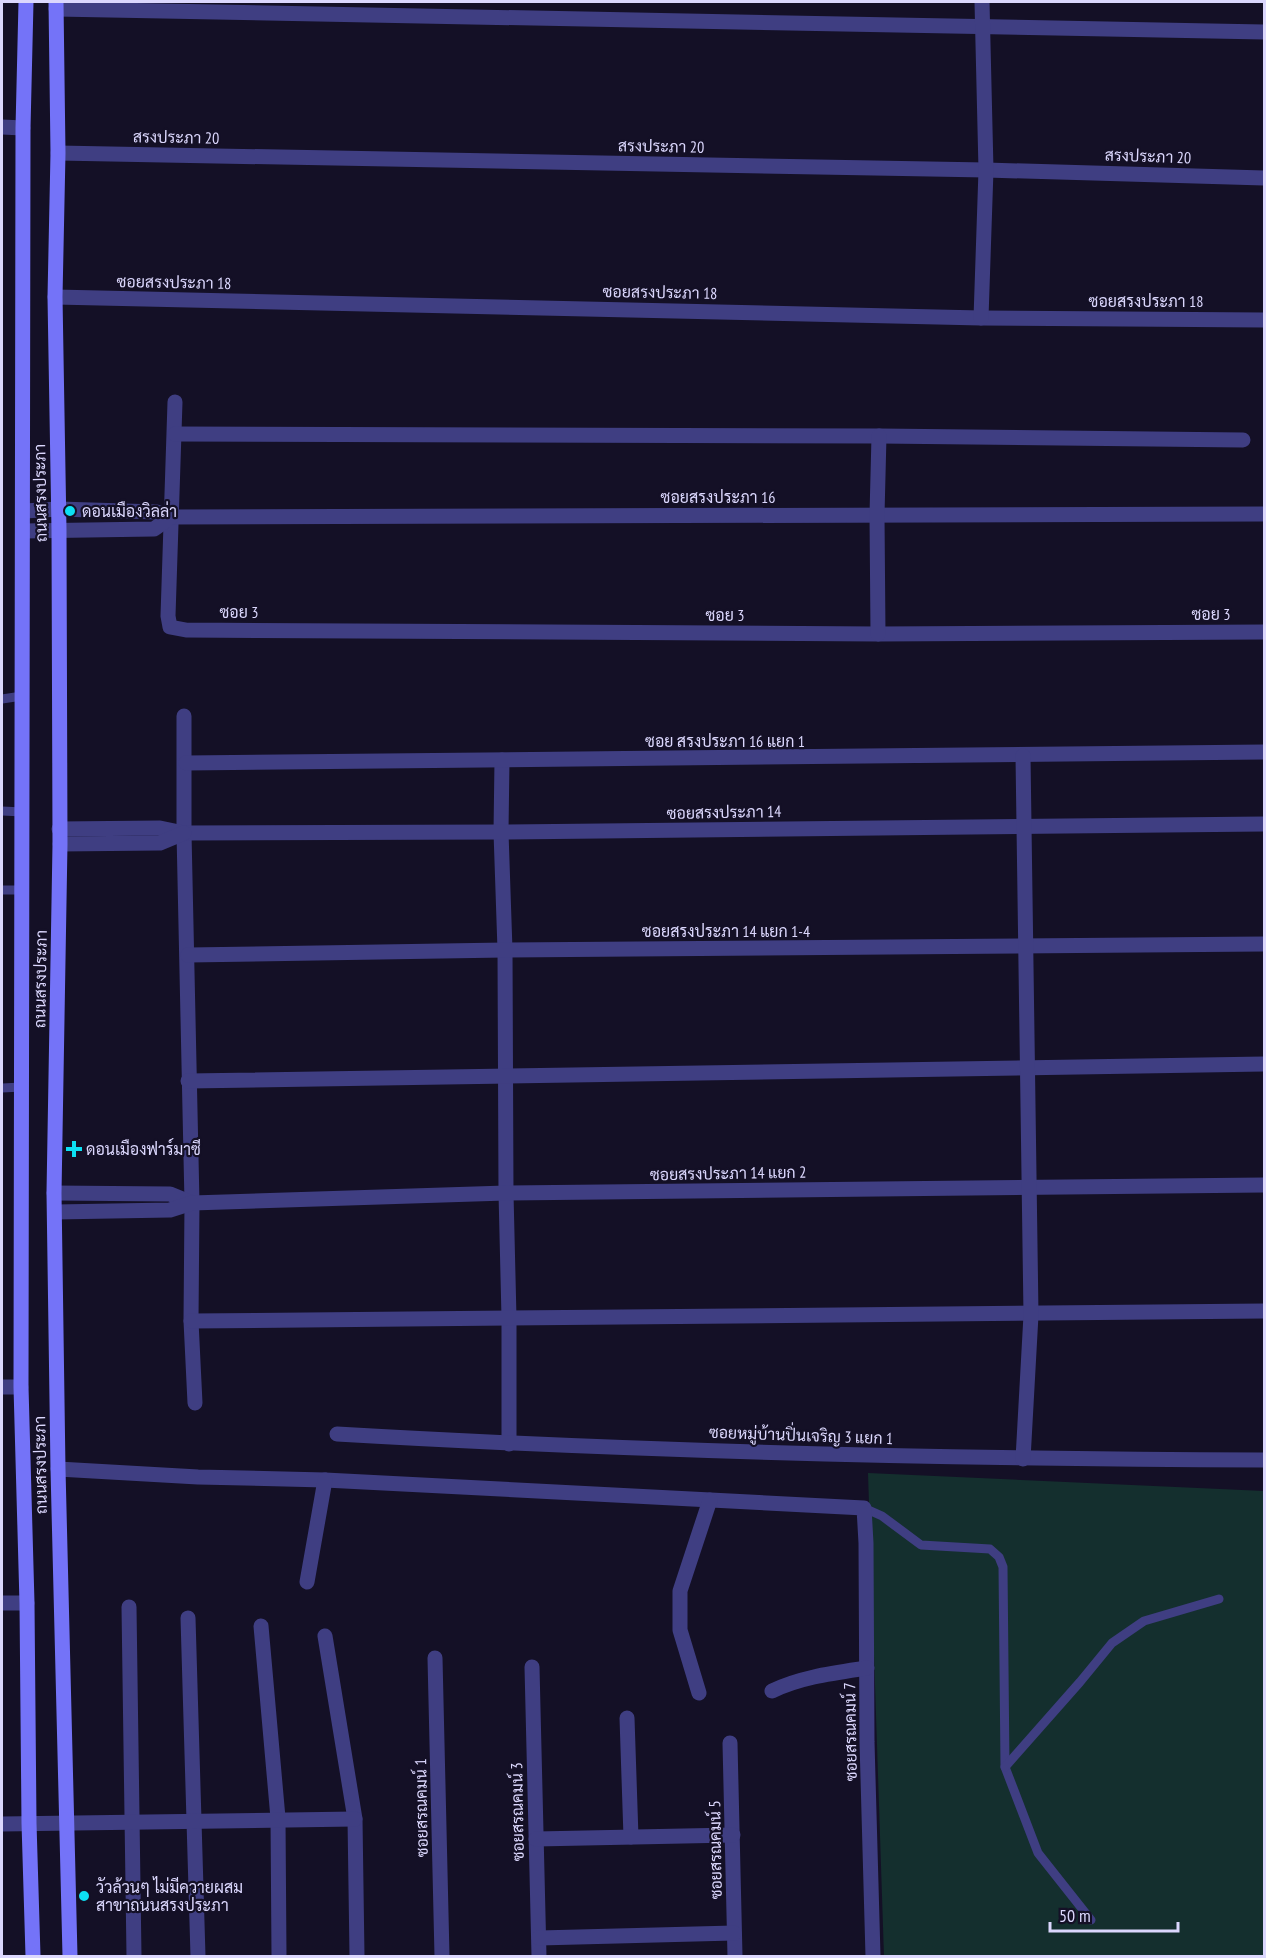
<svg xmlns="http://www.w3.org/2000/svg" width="1266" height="1958" font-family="'PT Sans Narrow',Sarabun,sans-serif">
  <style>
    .green { fill: #142f2e }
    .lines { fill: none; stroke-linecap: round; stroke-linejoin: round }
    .service { stroke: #3f3e82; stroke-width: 9 }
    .minor { stroke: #3f3e82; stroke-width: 15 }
    .secondary { stroke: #7473f8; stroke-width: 15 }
    .poi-dot { fill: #0de0f3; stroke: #141026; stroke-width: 2 }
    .labels { text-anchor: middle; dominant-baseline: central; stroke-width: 4.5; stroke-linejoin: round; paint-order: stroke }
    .street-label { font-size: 16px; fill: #dbd7fd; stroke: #141026 }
    .poi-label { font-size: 16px; fill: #dbd7fd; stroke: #141026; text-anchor: start }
  </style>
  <rect width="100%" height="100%" fill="#141026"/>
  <polygon class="green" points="868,1473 1264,1491 1264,1956 884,1956"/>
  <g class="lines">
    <g class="service">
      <polyline points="2,699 22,696"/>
      <polyline points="2,811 23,812"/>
      <polyline points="2,890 23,890"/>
      <polyline points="2,1088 22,1087"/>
      <polyline points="864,1508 882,1516 921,1545 990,1549 999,1557 1003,1567 1005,1767 1038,1853 1091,1920"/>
      <polyline points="1005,1767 1080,1682 1112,1643 1144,1621 1219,1599"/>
    </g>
    <g class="minor">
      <polyline points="56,9 1264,32"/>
      <polyline points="2,127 23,128"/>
      <polyline points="58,153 986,170 1264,178"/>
      <polyline points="55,297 981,318 1264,320"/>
      <polyline points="981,318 986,170 982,2"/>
      <polyline points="175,402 168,616 170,627 186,630 878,634 1264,632"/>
      <polyline points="175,434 879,436 1243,440"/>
      <polyline points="24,511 59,509 157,512 171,517 1264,514"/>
      <polyline points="23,531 154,529 171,517"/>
      <polyline points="878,634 877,515 879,436"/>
      <polyline points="184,716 184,833 192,1203 191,1321 195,1403"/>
      <polyline points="502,760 501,832 505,950 506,1193 509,1318 509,1444"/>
      <polyline points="186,763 1264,752"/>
      <polyline points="59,829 160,828 184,833 501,832 1264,824"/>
      <polyline points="60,844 160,843 184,833"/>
      <polyline points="188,955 505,950 1264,944"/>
      <polyline points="188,1081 1264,1064"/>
      <polyline points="54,1193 170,1194 192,1203"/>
      <polyline points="55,1212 170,1210 192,1203 506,1193 1264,1185"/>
      <polyline points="191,1321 1264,1311"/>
      <polyline points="2,1387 21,1387"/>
      <path d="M337 1434C646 1452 955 1459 1264 1460"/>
      <polyline points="1023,1459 1031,1315 1023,756"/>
      <polyline points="58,1469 198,1477 325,1480 864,1508 866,1543 867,1742 873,1956"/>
      <polyline points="307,1582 325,1480"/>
      <polyline points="2,1603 27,1603"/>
      <polyline points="129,1607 134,1956"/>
      <polyline points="188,1618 198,1956"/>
      <polyline points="261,1626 278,1818 279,1956"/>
      <polyline points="325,1636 355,1819 357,1956"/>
      <polyline points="435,1658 442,1956"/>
      <polyline points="532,1667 539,1956"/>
      <path d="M772 1691C801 1677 834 1673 867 1668"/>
      <polyline points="699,1693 680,1630 680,1591 710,1500"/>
      <polyline points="627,1718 631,1837"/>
      <polyline points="730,1743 735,1956"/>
      <polyline points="2,1824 355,1819"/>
      <polyline points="536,1839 733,1835"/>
      <polyline points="539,1938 734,1933"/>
    </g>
    <g class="secondary">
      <polyline points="26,2 23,128 21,1387 27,1603 29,1823 33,1956"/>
      <polyline points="56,2 58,153 55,297 59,530 60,844 54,1193 58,1469 70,1956"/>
    </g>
  </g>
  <g class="poi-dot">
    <circle cx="70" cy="511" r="6"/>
    <path d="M71 1140h6v6h6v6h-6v6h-6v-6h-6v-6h6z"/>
    <circle cx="84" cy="1896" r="6"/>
  </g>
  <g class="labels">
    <g class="street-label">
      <text transform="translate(176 137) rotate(1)">สรงประภา 20</text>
      <text transform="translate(661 146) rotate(1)">สรงประภา 20</text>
      <text transform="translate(1148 156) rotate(2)">สรงประภา 20</text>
      <text transform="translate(174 282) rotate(1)">ซอยสรงประภา 18</text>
      <text transform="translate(660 292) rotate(1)">ซอยสรงประภา 18</text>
      <text x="1146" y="301">ซอยสรงประภา 18</text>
      <text transform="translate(40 493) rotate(-91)">ถนนสรงประภา</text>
      <text x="718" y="497">ซอยสรงประภา 16</text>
      <text x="239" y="612">ซอย 3</text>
      <text x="1211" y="614">ซอย 3</text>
      <text x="725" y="615">ซอย 3</text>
      <text x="725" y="741">ซอย สรงประภา 16 แยก 1</text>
      <text transform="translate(724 812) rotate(-1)">ซอยสรงประภา 14</text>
      <text x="726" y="931">ซอยสรงประภา 14 แยก 1-4</text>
      <text transform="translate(40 979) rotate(-89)">ถนนสรงประภา</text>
      <text transform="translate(728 1173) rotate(-1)">ซอยสรงประภา 14 แยก 2</text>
      <text transform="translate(801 1435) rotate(2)">ซอยหมู่บ้านปิ่นเจริญ 3 แยก 1</text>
      <text transform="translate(40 1465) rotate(-91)">ถนนสรงประภา</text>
      <text transform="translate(850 1732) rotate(-91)">ซอยสรณคมน์ 7</text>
      <text transform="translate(421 1808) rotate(-91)">ซอยสรณคมน์ 1</text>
      <text transform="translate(517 1812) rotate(-91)">ซอยสรณคมน์ 3</text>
      <text transform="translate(715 1850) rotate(-91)">ซอยสรณคมน์ 5</text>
    </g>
    <g class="poi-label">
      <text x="82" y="511">ดอนเมืองวิลล่า</text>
      <text x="86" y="1149">ดอนเมืองฟาร์มาซี</text>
      <text x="96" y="1887">วัวล้วนๆ ไม่มีควายผสม<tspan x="96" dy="18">สาขาถนนสรงประภา</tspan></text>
    </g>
  </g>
  <rect width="1266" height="1958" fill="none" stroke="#dbd7fd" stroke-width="6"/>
  <path d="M1050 1922v9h128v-9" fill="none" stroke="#dbd7fd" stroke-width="3"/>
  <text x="1059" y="1922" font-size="18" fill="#dbd7fd" stroke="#141026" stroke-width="4.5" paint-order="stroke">50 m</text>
</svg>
